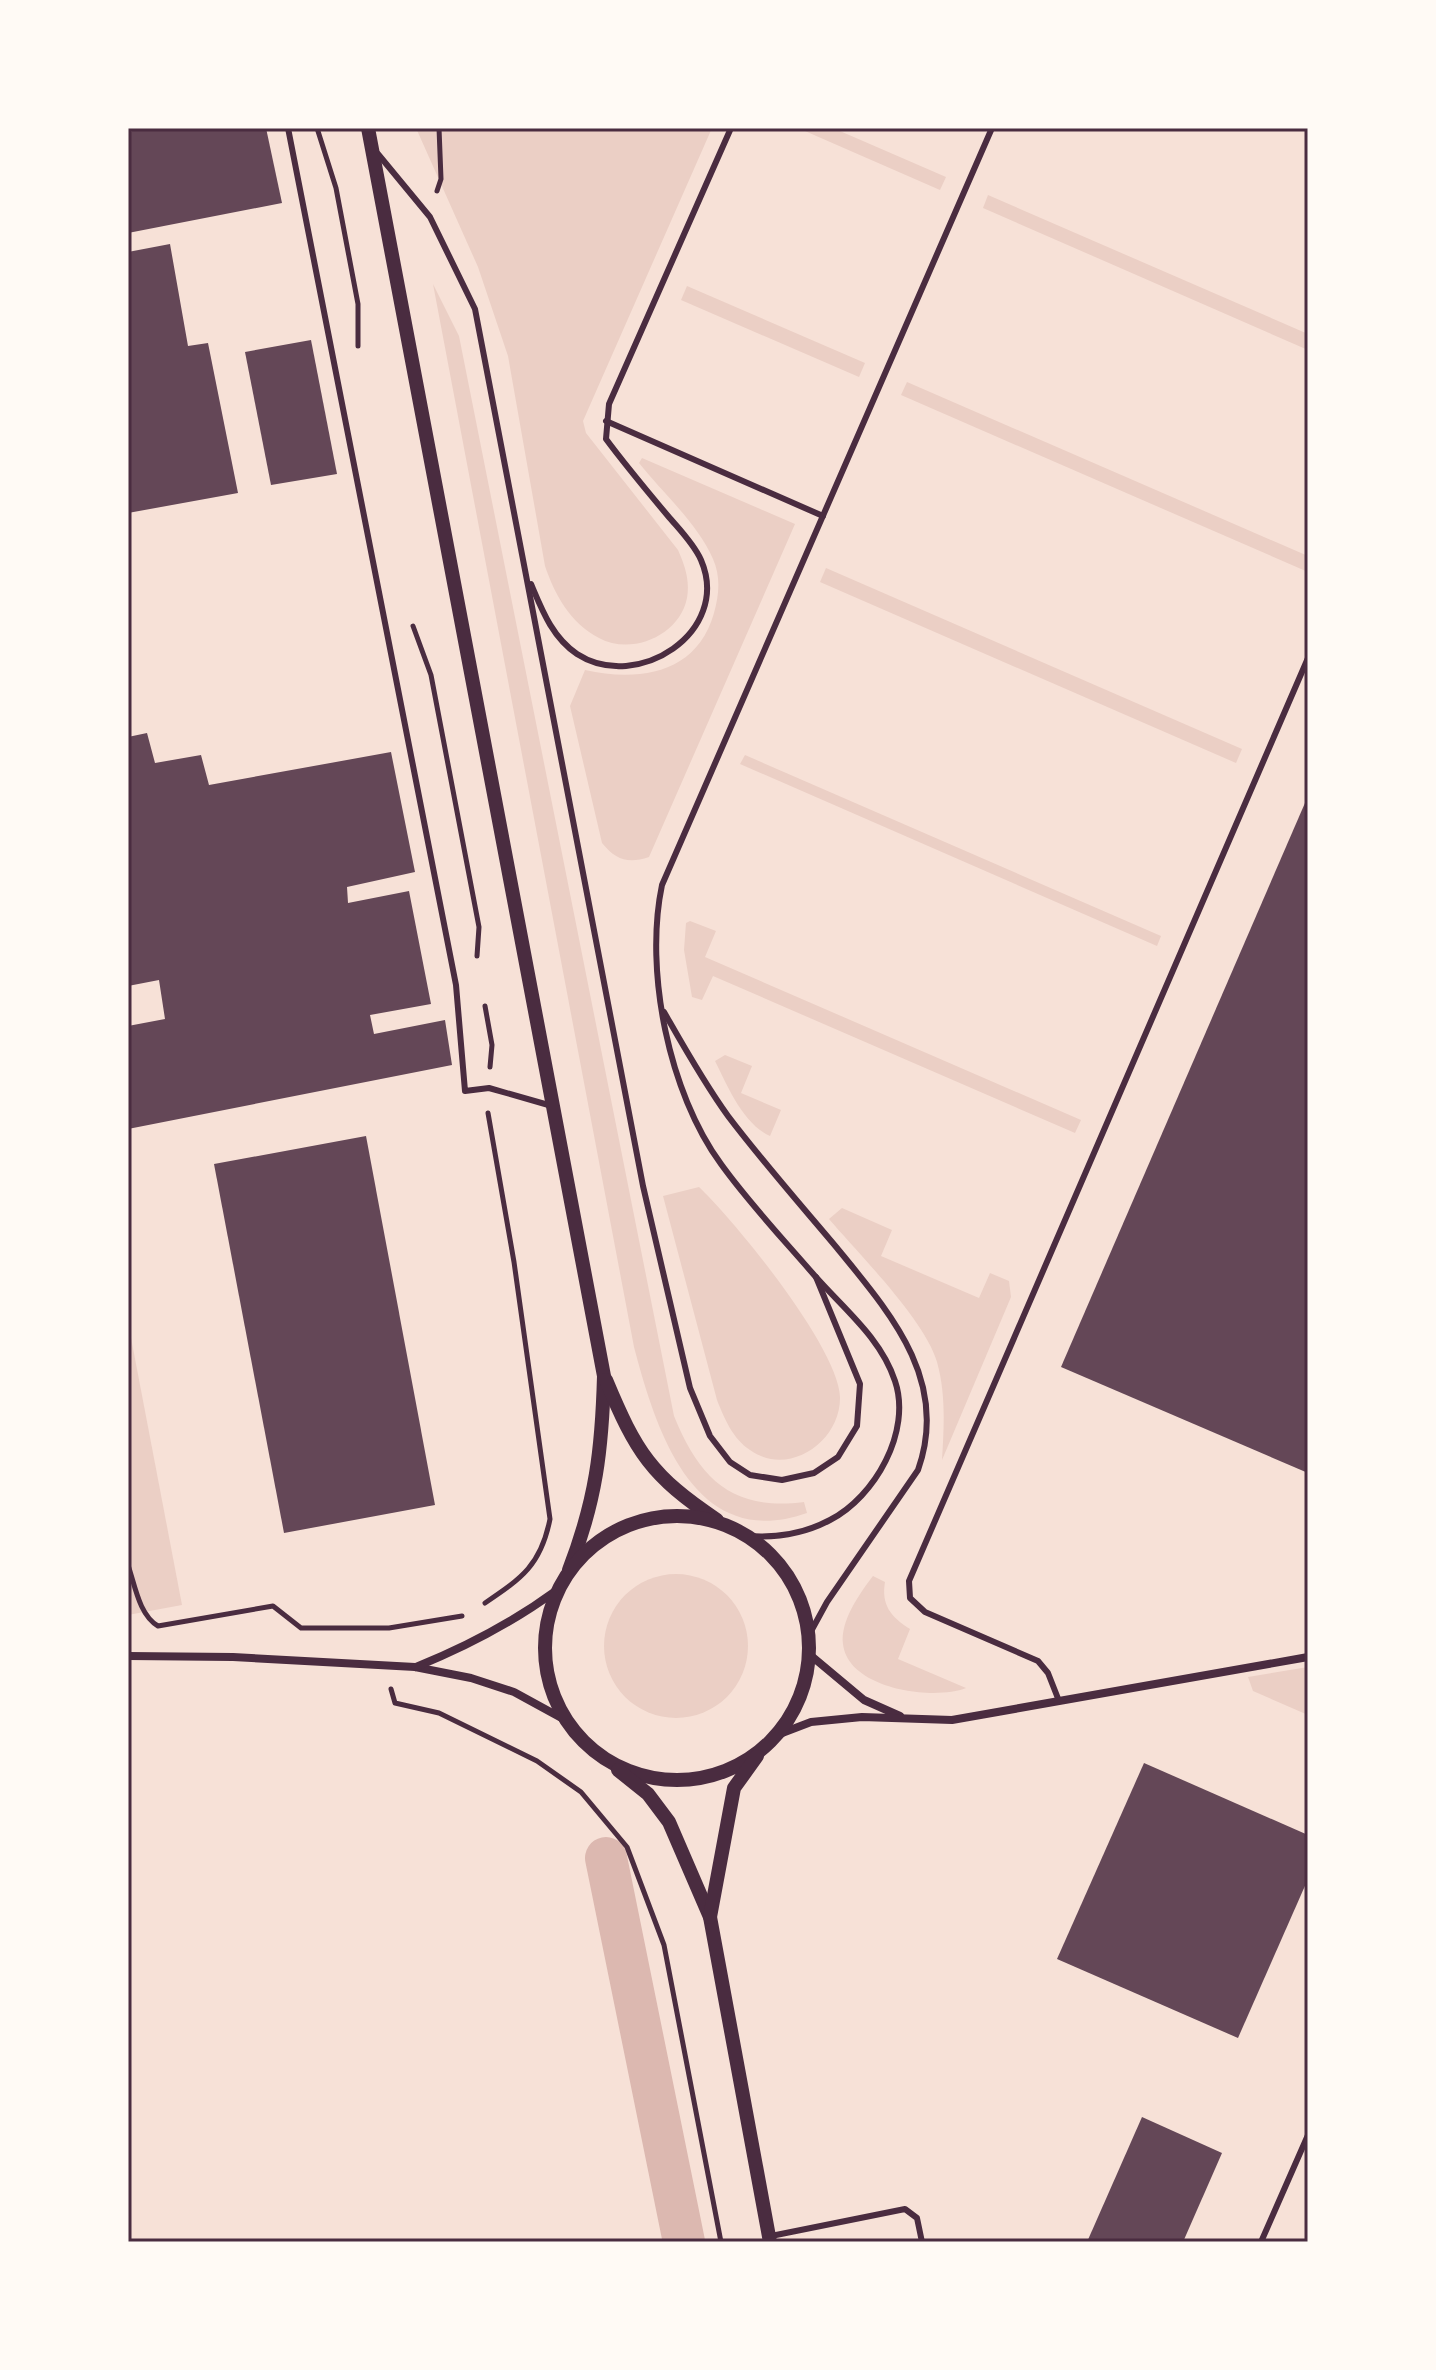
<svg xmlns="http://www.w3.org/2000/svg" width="1436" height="2370" font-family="'Fira Sans Condensed',sans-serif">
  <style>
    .green { fill: #ebcfc5 }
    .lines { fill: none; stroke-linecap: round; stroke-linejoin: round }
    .canal { stroke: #dcb8b0; stroke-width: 42 }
    .building { fill: #644757 }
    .path { stroke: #4a2c40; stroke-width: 5 }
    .service { stroke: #4a2c40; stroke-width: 6 }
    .minor { stroke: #4a2c40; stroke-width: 8 }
    .tertiary { stroke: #4a2c40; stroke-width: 14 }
    .neatline { fill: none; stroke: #4a2c40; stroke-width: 3 }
  </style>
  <rect width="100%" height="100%" fill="#f7e1d7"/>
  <g class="green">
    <path d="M416 128H712L583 421 586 433 678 550C685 566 690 580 687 598 680 635 632 656 599 638 570 623 555 595 545 566L508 356 478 267Z"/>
    <polygon points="798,128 833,128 946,177 940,190"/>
    <polygon points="988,195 1308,334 1308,350 983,208"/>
    <path d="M433 284 459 336 674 1416C700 1480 733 1511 804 1502L807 1513C694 1553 656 1430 634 1347Z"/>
    <polygon points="687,286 865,363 859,377 681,300"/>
    <polygon points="907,382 1308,556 1308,572 901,395"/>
    <path d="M642 458 795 524 649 857C628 864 616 860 602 843L570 706 585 670C639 682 697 674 714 613 719 595 721 577 713 559 698 524 662 492 639 463Z"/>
    <polygon points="826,568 1242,749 1236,763 820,582"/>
    <polygon points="745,755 1161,936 1157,946 740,764"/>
    <polygon points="690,921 716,931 705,957 1081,1120 1075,1133 713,976 702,1000 692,997 684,950 686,923"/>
    <path d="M725 1055 752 1066 741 1093 781 1110 770 1136C743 1124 727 1085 715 1061Z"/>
    <path d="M699 1187C736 1222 839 1349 840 1397 841 1441 789 1478 750 1450 733 1439 724 1418 717 1400L663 1196Z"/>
    <path d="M842 1208 892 1230 881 1256 979 1298 990 1273 1009 1281 1011 1297 942 1460C944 1427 946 1394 937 1362 925 1320 858 1253 829 1219Z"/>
    <polygon points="128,1322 182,1605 128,1615"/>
    <circle cx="676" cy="1646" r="72"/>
    <path d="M873 1576 885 1582C881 1605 891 1617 910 1629L898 1659 966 1688C933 1701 848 1689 843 1644 840 1621 860 1593 873 1576Z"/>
    <polygon points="1308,1667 1308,1715 1253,1691 1248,1677"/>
  </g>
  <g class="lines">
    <polyline class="canal" points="606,1858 684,2242"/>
  </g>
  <g class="building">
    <polygon points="145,128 266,128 282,203 128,233 128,132"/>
    <polygon points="170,244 188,346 208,343 238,493 128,513 128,252"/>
    <polygon points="311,340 337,474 271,485 245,352"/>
    <polygon points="147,733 155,763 201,755 209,785 391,752 415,872 347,887 348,903 409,891 431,1004 370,1015 374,1034 445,1020 452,1065 128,1129 128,1026 165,1019 159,980 128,986 128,737"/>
    <polygon points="1308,796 1308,1473 1061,1367"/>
    <polygon points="366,1136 435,1505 284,1533 214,1164"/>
    <polygon points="1144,1763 1308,1835 1308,1879 1238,2038 1057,1959"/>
    <polygon points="1142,2117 1222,2153 1183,2242 1087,2242"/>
  </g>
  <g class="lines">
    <g class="path">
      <polyline points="317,128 336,188 358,304 358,346"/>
      <polyline points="437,191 441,179 439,128"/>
      <polyline points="413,626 431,675 479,927 477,956"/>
      <polyline points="485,1006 492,1045 490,1067"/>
      <path d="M128 1565C135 1585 139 1615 158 1626L273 1606 301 1628H389L462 1616"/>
      <path d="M485 1603C522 1578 541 1565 550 1519L514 1262 488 1113"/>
      <polyline points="391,1689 395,1703 439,1713 537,1761 581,1792 627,1847 664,1945 721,2242"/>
    </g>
    <g class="service">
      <polyline points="288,128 456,985 465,1091 489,1088 552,1106"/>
      <polyline points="378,154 430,217 475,309 643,1186 690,1388 710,1436 730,1462 750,1475 782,1480 814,1473 838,1457 857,1426 860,1384 816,1277"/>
      <polyline points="606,421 823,516"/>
      <path d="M531 584C542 610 552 637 577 654 637 693 732 632 701 560 694 544 679 529 668 516 647 491 626 466 606 439L609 404 731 128"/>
      <path d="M664 1012C684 1047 704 1083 728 1116 762 1161 800 1204 837 1248 890 1313 950 1380 918 1470L827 1602 809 1635"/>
      <path d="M748 1536C777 1538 804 1534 830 1520 875 1497 912 1431 895 1381 881 1338 844 1309 815 1276 783 1239 749 1203 721 1164 669 1093 644 971 662 885L992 128"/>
      <polyline points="1059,1701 1048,1673 1038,1661 925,1612 910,1598 909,1581 1308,658"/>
      <polyline points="771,2236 905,2209 917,2218 922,2242"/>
      <polyline points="1261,2242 1308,2135"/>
    </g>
    <g class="minor">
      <polyline points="809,1654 864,1700 900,1716"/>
      <polyline points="128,1656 233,1657 415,1667 471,1678 514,1692 567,1721"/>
      <path d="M416 1667C468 1646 512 1623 557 1590"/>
      <polyline points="777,1735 811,1722 862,1717 952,1720 1308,1657"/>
    </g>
    <g class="tertiary">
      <path d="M368 128 604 1376C602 1450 596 1500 569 1570"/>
      <path d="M606 1380C636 1452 651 1476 717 1520"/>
      <circle cx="677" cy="1648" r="132"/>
      <polyline points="618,1770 648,1794 669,1822 710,1917 770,2242"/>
      <polyline points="710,1917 734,1788 757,1756"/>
    </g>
  </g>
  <rect width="1436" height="2370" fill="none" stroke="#fffaf5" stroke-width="260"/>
  <rect x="130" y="130" width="1176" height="2110" class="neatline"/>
</svg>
